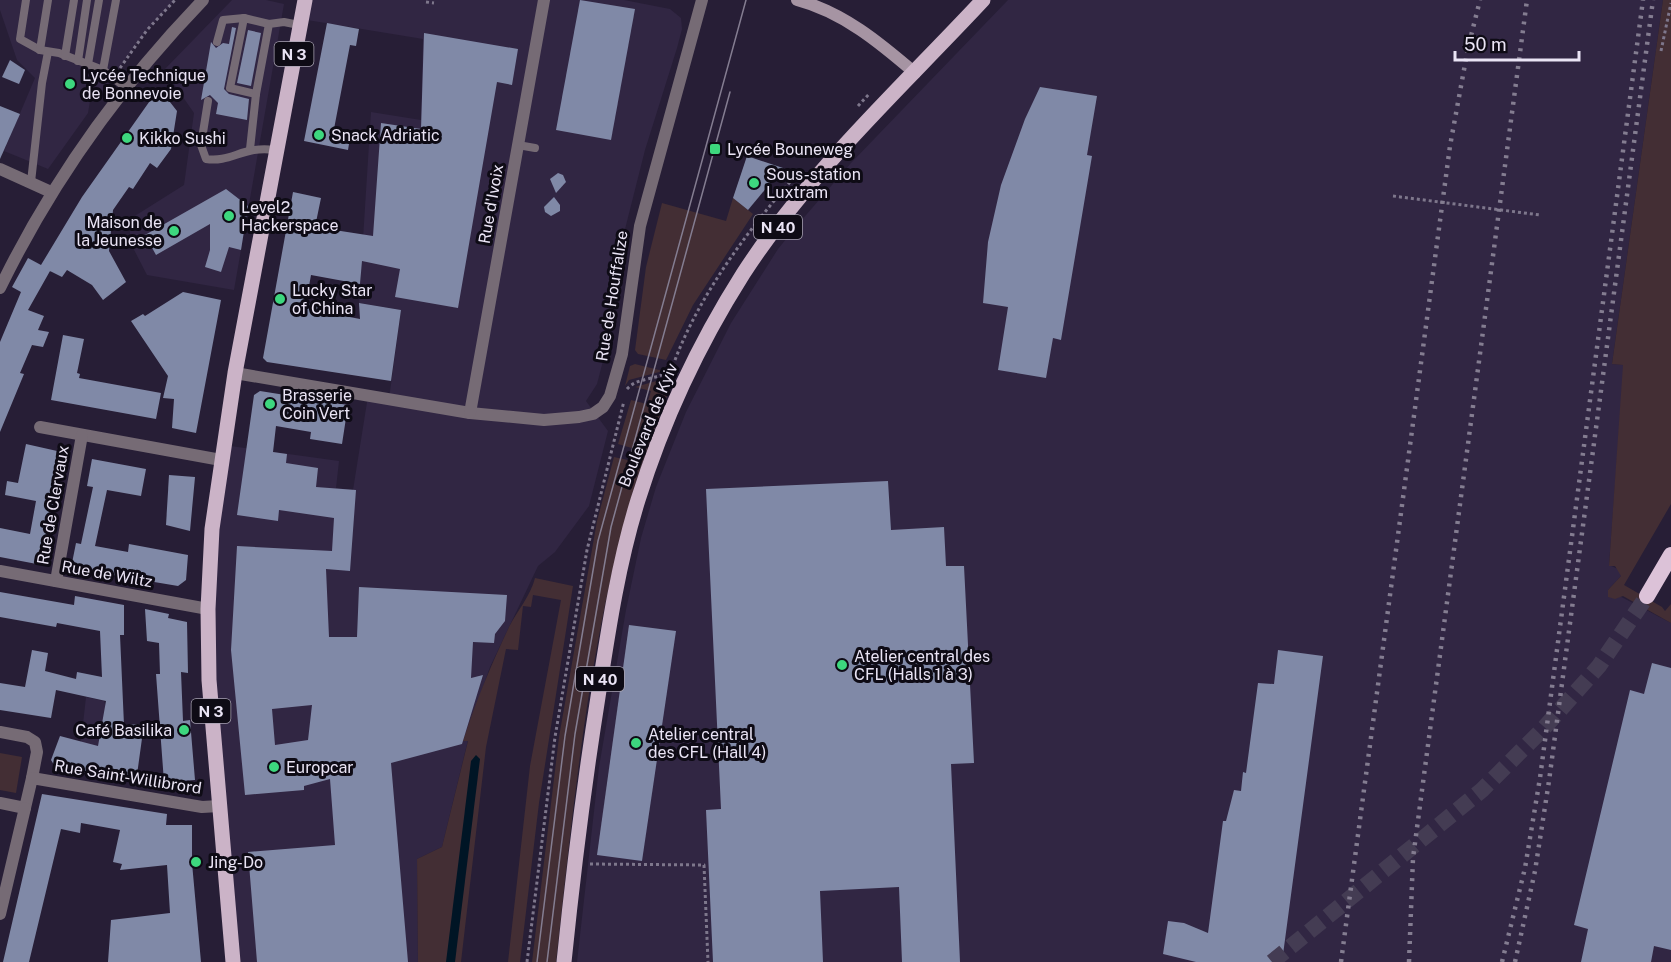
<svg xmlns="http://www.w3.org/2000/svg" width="1671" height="962" font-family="'Public Sans',sans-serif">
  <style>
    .built { fill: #312643 }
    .green { fill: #432e34 }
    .water { fill: #001525 }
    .building { fill: #8089a7; fill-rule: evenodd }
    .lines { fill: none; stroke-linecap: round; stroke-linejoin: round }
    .trunk-tunnel { stroke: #443c53; stroke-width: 16; stroke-dasharray: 16 8; stroke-linecap: butt }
    .path { stroke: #7e778c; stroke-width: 3; stroke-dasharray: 3 3; stroke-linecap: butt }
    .service { stroke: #766b75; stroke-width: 8 }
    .minor { stroke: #766b75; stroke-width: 12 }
    .tertiary { stroke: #766b75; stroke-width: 12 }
    .secondary { stroke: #a694a3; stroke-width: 12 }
    .primary { stroke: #cbb3c7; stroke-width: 15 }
    .trunk { stroke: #dcc2d8; stroke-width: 16 }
    .tram { stroke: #847d91; stroke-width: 1.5 }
    .rail { stroke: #847d91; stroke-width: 4.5; stroke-dasharray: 3 6; stroke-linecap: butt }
    .poi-dot { fill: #3dd77e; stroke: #0e0b15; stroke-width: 2 }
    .labels { text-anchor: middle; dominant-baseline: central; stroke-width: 6; stroke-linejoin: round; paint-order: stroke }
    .shield { fill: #0e0b15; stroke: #a8a3b2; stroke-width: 1.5 }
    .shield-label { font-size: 15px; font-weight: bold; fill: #eae4f5 }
    .poi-label { font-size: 16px; fill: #eae4f5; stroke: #0e0b15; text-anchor: start }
    .street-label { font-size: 16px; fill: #eae4f5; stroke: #0e0b15 }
  </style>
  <rect width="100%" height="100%" fill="#271e36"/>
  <g class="built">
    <polygon points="0,0 175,0 147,30 102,91 92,89 88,113 48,169 4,151 35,78 17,60 0,10"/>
    <polygon points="232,0 266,0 284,4 234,290 147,275 130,242 130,219 184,185 194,113 164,70"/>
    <polygon points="305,0 624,0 670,9 681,18 682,29 677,48 645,150 617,261 611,330 597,384 586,401 608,431 589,506 555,552 538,566 490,667 464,741 468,740 442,847 417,859 418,962 233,962 209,680 223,445 339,461 336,488 353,490 368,396 389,399 401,310 359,303 371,112 421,120 423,39 301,19"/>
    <polygon points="1008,0 1663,0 1612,364 1624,365 1609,565 1620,570 1621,576 1608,590 1671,623 1671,962 577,962 599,767 626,610 641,538 656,487 686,412 731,323 778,249 800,222 851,163"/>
    <polygon points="86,697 104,701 106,707 93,774 81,742"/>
  </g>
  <g class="green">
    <polygon points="1663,0 1671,0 1671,504 1624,585 1662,607 1665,611 1671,604 1671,623 1623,596 1615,599 1608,597 1608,590 1621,576 1615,566 1609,566 1623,365 1612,364"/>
    <polygon points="733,198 753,214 693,305 666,360 638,354 635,350 646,267 662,203 726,221"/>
    <polygon points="635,364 663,371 629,380 625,386 630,366"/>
    <path d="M677 368C661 415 641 461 628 509 587 656 573 811 556 962H532L559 737 597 521 614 457 632 461 635 449 618 444 631 400 647 404 651 391 635 387 667 378Z"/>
    <path d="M535 578 573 586 539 803 520 962H508L530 766 561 600 533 595 531 607 523 606 518 650 506 649 486 747 461 962H418L417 859 442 847 468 741H463C476 701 491 665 509 627 517 611 531 595 535 578Z"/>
    <polygon points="0,753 22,757 16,793 0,790"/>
  </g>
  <polygon class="water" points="476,755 480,759 455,962 446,962 471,761"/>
  <g class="building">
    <polygon points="580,0 635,9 611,140 556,130"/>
    <polygon points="327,23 359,29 356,46 350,45 334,129 351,132 348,150 304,141"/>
    <polygon points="232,27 236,28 224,89 229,94 249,99 247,120 216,114 218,103 210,95 201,100 211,42 216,48 223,43 229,44"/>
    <polygon points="248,30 261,33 251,86 237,83"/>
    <polygon points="424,33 518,49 512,85 497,82 458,308 395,297 400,269 362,261 360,284 311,275 306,303 330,307 329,313 360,319 359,303 401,310 391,381 267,362 263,358 293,192 321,198 315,227 373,236 381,123 421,129"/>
    <polygon points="10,60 25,70 19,84 2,77"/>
    <polygon points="1040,87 1097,96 1087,155 1092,156 1061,340 1053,338 1046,378 998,370 1008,307 983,303 988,242 1001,185 1025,119"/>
    <polygon points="159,88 177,111 171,149 157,168 150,163 133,189 129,187 113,210 109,251 126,282 103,300 92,285 67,270 62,277 44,268 50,271 28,310 44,316 38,330 49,332 43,347 32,345 20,373 24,374 0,432 0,342 21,292 12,287 28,258 41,265 82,197"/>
    <polygon points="0,106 20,114 0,159"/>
    <polygon points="747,156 783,168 748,210 733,198"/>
    <polygon points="558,173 563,175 566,182 556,193 550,179"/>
    <polygon points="226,189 248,206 241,250 229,247 221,272 205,267 210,250 210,224 156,255 145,235"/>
    <polygon points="554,197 560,205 560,211 551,216 545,212 544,207"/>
    <polygon points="183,292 221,300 196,433 172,428 174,399 163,398 168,376 131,321 143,314 145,316"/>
    <polygon points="63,335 84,339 77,373 80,374 79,378 161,393 156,419 51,400"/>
    <path d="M260 391 348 405 342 444 310 439 311 432 276 426 273 452 287 454 286 463 318 468 316 487 356 490 350 571 326 569 329 637H357L359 587 507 595 505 621 495 634 494 643 473 642 471 678 483 675 462 744 391 763 408 962H257L248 852 335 845 330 779 304 786V790L245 795 231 650 237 546 332 551 334 518 279 510 278 521 237 515 254 395ZM312 705 308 740 275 745 272 709Z"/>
    <polygon points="26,444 66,453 61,481 57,480 42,565 0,557 0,528 30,534 36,501 5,495 7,481 18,483"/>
    <polygon points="92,459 146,469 141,496 107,490 95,546 128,552 129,544 188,555 186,580 178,586 71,568 76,543 81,544 93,487 87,486"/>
    <polygon points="169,475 195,477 190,531 166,525"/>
    <polygon points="888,481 891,530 944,527 946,566 964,566 974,763 951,764 960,962 902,962 899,887 820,891 823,962 713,962 706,810 721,809 706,489"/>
    <polygon points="0,592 74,605 75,596 124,605 124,635 120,635 124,725 144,724 136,782 56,768 51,760 60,736 98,746 106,701 56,690 51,718 0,710 0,683 25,687 32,650 48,653 45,671 76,679 77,672 102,677 100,631 57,623 56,627 0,617"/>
    <polygon points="145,609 169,614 168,618 187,622 188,673 181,672 183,721 190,720 195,780 164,782 156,674 160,674 159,643 147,641"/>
    <polygon points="629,625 676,631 642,861 597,855"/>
    <polygon points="1278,650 1323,656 1282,962 1196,962 1163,954 1168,921 1184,923 1208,933 1223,821 1226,821 1234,790 1241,791 1243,772 1246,773 1258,683 1274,684"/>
    <polygon points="1652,663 1671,668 1671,950 1654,946 1651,962 1581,962 1588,929 1574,925 1630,690 1644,694"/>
    <polygon points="42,794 167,814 166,825 192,825 192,863 201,962 108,962 111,920 170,913 167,865 120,870 122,864 113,862 120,830 81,823 80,833 61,829 29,962 3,962"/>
  </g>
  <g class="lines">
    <polyline class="trunk-tunnel" points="1272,962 1482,790 1543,729 1599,666 1647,596"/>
    <g class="path">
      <polyline points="426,2 434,3"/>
      <polyline points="1661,51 1671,3"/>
      <polyline points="120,68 147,30 175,0"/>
      <polyline points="858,106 870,93"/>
      <polyline points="1393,196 1540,215"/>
      <path d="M675 360C701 292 749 229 796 175"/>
      <path d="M627 389C638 376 659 381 671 369"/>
      <polyline points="590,864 704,865 708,962"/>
      <polyline points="527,962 555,737 587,550 624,401"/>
    </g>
    <g class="service">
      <polyline points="26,0 20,39 40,50 59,53 103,70 125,87"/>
      <polyline points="244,18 230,88 256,94"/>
      <polyline points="217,42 223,20 244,18 269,24"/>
      <polyline points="40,50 48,0"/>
      <polyline points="65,56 74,0"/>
      <polyline points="78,61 87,0"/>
      <polyline points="88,64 99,0"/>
      <polyline points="103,70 116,0"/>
      <path d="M208 101 201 145 206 159C231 163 244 145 275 150"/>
      <polyline points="518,145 535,148"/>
      <polyline points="250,149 256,94 269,24 284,22 299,25"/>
      <polyline points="31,182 42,83 48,52"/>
    </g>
    <g class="minor">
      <polyline points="235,373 470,413 544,420 579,417 593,414 603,407 610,396 622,354 640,226 702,0"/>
      <polyline points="470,413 544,0"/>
      <polyline points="40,427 221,460"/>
      <polyline points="0,571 208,609"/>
      <polyline points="56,581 82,435"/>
      <polyline points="0,732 27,737 35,742 37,752 32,778"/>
      <polyline points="0,803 25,808 32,778 202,807 219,806"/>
      <polyline points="0,914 25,808"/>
    </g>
    <g class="tertiary">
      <polyline points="0,169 51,192"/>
      <path d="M0 288C52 181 121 85 203 0"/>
    </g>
    <path class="secondary" d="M797 0C843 12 880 43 915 73"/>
    <g class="primary">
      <polyline points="233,962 209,680 208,609 212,529 235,373 305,0"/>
      <path d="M564 962C573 874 584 785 598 697 608 632 618 564 638 500 663 420 698 345 743 274 809 172 901 88 983 0"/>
    </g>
    <polyline class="trunk" points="1647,596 1671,555"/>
    <g class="tram">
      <polyline points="537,962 565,736 598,541 746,0"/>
      <polyline points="547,962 575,734 611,527 730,92"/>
    </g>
    <g class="rail">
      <polyline points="1341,962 1450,146 1468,48 1480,0"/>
      <polyline points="1409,962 1413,858 1527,0"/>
      <polyline points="1502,962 1525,868 1540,778 1643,0"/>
      <polyline points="1515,962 1535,871 1549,781 1653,0"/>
    </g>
  </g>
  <g class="poi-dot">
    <circle cx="70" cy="84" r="6"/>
    <circle cx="319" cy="135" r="6"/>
    <circle cx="127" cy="138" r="6"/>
    <rect x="709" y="143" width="12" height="12" rx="3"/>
    <circle cx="754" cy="183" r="6"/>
    <circle cx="229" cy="216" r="6"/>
    <circle cx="174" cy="231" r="6"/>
    <circle cx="280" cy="299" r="6"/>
    <circle cx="270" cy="404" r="6"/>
    <circle cx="842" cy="665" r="6"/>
    <circle cx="184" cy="730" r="6"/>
    <circle cx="636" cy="743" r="6"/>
    <circle cx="274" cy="767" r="6"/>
    <circle cx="196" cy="862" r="6"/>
  </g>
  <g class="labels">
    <g class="shield">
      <rect x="274.5" y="42" width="39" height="24" rx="4.5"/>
      <rect x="754" y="215" width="48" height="24" rx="4.5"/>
      <rect x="576" y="667" width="48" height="24" rx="4.5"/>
      <rect x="191.5" y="699" width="39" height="24" rx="4.5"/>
    </g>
    <g class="shield-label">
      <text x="294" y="54">N 3</text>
      <text x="778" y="227">N 40</text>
      <text x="600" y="679">N 40</text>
      <text x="211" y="711">N 3</text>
    </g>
    <g class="poi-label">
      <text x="82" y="75">Lycée Technique<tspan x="82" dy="18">de Bonnevoie</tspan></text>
      <text x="331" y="135">Snack Adriatic</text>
      <text x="139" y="138">Kikko Sushi</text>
      <text x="727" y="149">Lycée Bouneweg</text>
      <text x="766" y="174">Sous-station<tspan x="766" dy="18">Luxtram</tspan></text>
      <text x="241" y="207">Level2<tspan x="241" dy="18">Hackerspace</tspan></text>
      <text x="162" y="222" text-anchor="end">Maison de<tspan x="162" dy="18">la Jeunesse</tspan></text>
      <text x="292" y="290">Lucky Star<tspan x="292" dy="18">of China</tspan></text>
      <text x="282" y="395">Brasserie<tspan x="282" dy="18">Coin Vert</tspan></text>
      <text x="854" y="656">Atelier central des<tspan x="854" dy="18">CFL (Halls 1 à 3)</tspan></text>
      <text x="172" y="730" text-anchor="end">Café Basilika</text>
      <text x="648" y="734">Atelier central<tspan x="648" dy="18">des CFL (Hall 4)</tspan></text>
      <text x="286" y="767">Europcar</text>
      <text x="208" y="862">Jing-Do</text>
    </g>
    <g class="street-label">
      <text transform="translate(491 204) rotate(-80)">Rue d'Ivoix</text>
      <text transform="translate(612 296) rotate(-81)">Rue de Houffalize</text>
      <text transform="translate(648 425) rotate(-68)">Boulevard de Kyiv</text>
      <text transform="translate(53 505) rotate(-80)">Rue de Clervaux</text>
      <text transform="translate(107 574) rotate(10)">Rue de Wiltz</text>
      <text transform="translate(128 777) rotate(9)">Rue Saint-Willibrord</text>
    </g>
  </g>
  <path d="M1455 51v9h124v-9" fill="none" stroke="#eae4f5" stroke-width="3"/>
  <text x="1464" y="51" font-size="18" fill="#eae4f5" stroke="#0e0b15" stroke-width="4.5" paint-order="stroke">50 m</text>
</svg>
